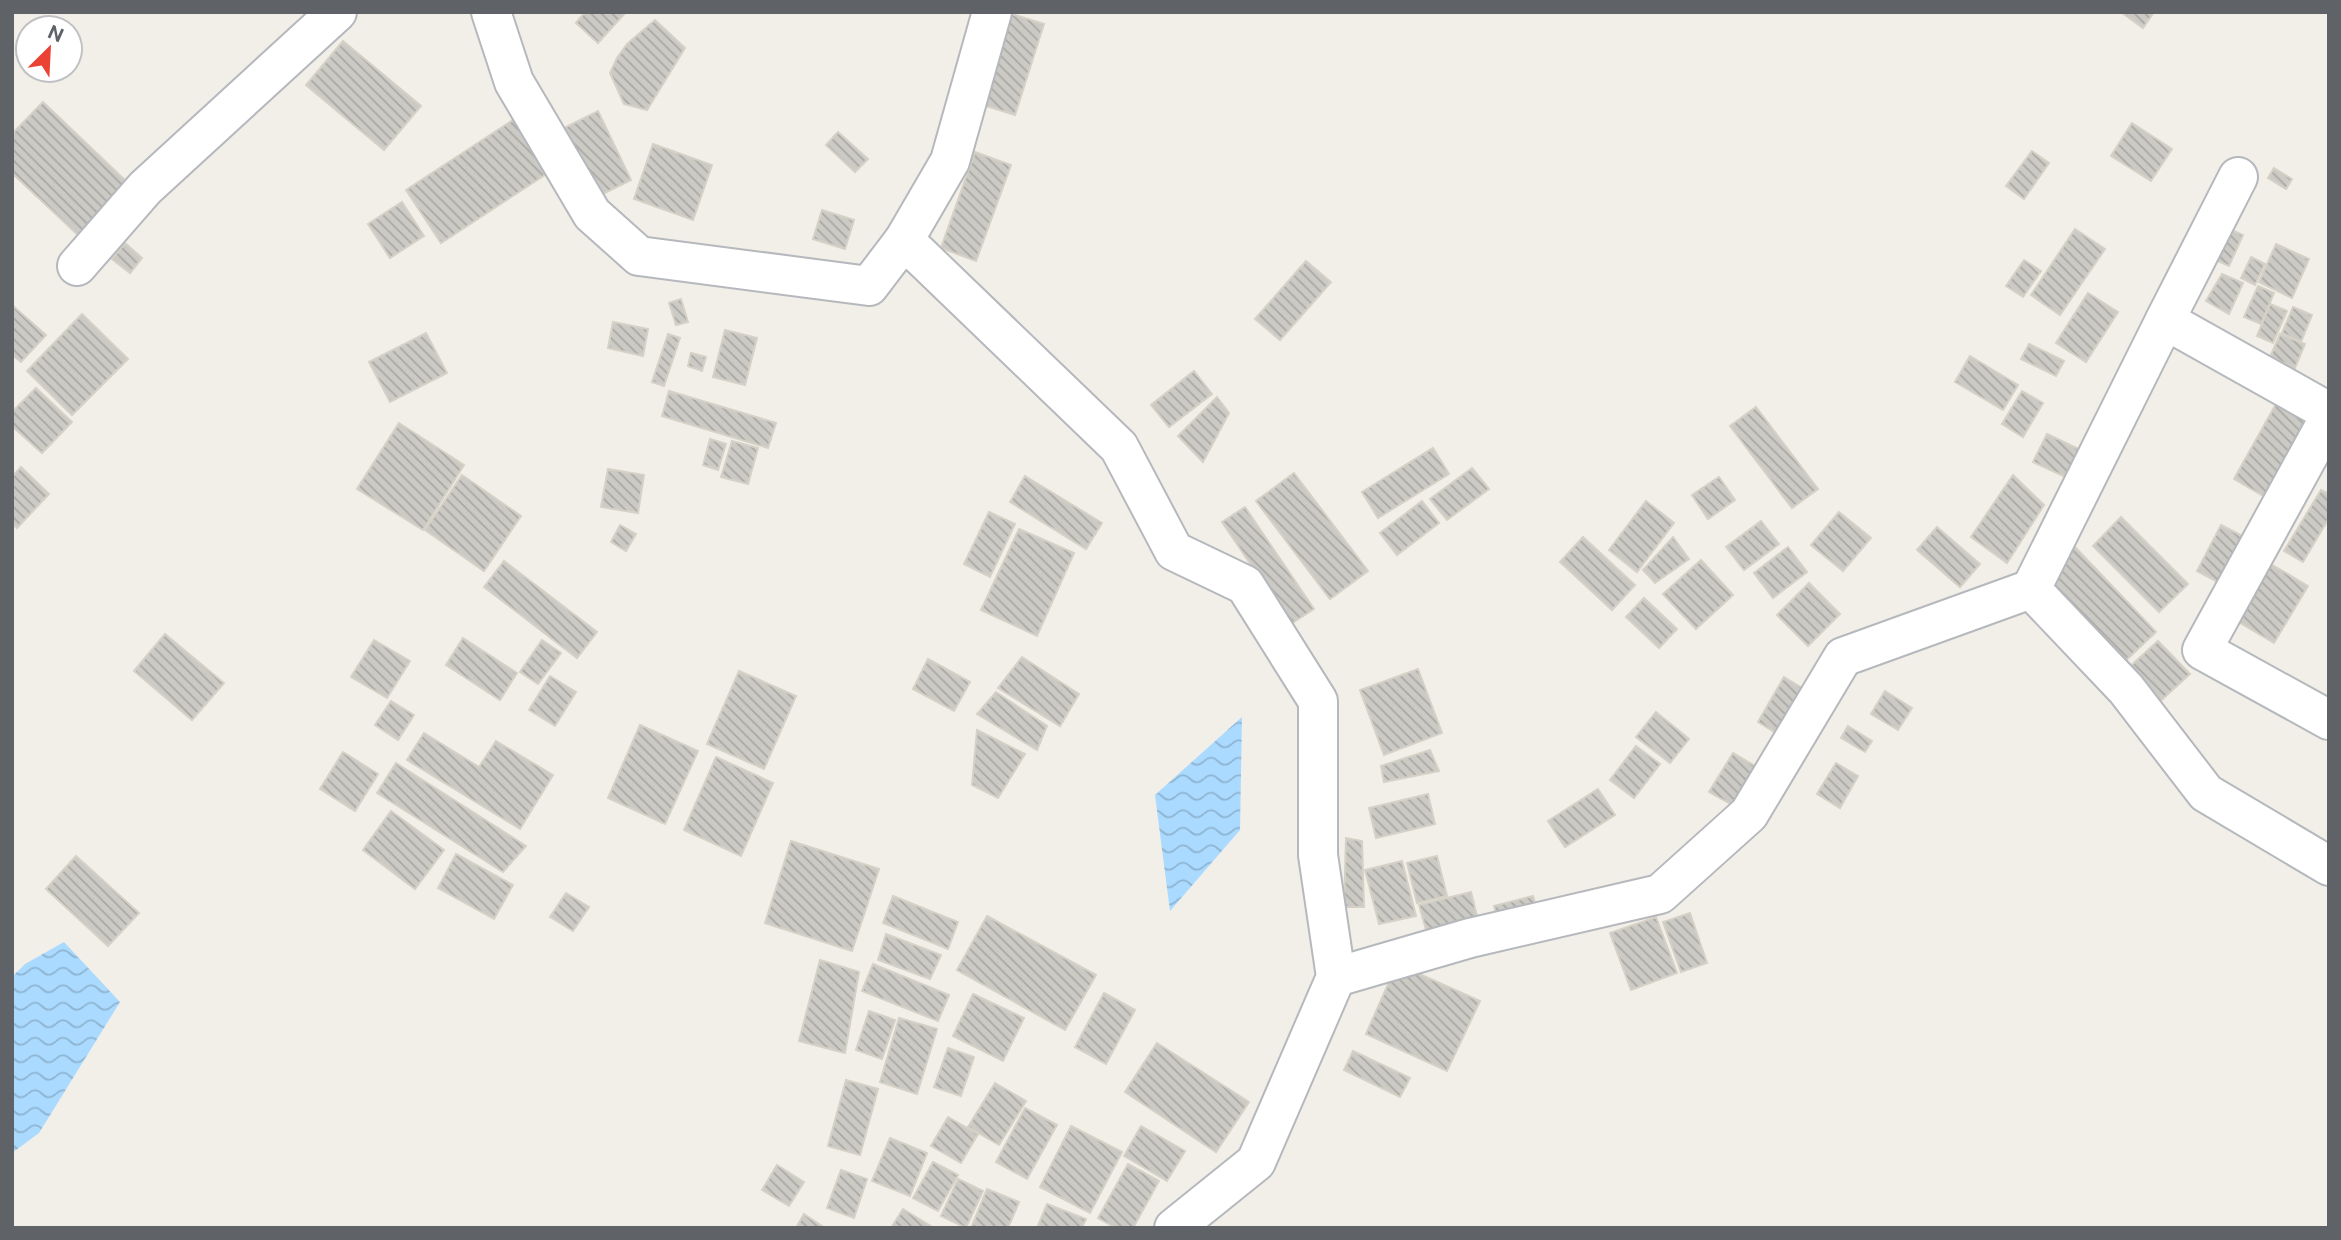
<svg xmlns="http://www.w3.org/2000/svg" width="2341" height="1240" font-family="'Public Sans',sans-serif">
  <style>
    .water { fill: url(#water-waves) }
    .building { fill: url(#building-back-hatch); stroke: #d6d1c6; stroke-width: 2 }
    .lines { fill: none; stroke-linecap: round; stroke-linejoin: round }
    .minor-casing { stroke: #b5b8bc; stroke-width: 42 }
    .minor { stroke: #fff; stroke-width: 38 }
  </style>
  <defs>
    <pattern id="water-waves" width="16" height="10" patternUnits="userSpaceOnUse" patternTransform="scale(1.75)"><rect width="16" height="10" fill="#aadaff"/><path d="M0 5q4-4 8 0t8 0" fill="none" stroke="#8eb4d2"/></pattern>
    <pattern id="building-back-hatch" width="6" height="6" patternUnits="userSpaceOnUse" patternTransform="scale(1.75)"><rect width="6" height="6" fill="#cccac5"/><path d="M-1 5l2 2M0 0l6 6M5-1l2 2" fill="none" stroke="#a9a8a4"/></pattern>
  </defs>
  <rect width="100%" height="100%" fill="#f1efe8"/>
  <g class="water">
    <polygon points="1242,717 1240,830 1170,911 1155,795"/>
    <polygon points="64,942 120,1002 39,1133 12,1153 12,977 25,964"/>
  </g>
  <g class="building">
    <polygon points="585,12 626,12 598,43 576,23"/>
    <polygon points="2121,12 2154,12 2143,28"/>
    <polygon points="1009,13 1044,24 1015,115 980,104"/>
    <polygon points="655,20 685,48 647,110 624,104 610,73 617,58 627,44"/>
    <polygon points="343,41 421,106 384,150 306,85"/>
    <polygon points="43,102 128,183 78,235 12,173 12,134"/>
    <polygon points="598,111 631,180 595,198 562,129"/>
    <polygon points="516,118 551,171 441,243 406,190"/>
    <polygon points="2132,123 2172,149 2151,181 2111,156"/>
    <polygon points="838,132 868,159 855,172 826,145"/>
    <polygon points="653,144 712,165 693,220 634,199"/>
    <polygon points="2032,151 2049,163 2024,199 2006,186"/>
    <polygon points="975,152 1011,165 976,261 941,248"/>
    <polygon points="2274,168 2292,179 2286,189 2268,178"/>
    <polygon points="402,202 424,236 390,258 368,224"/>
    <polygon points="822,210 854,220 845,249 813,239"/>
    <polygon points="2227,228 2243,235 2229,266 2213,259"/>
    <polygon points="2075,229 2105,249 2060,315 2031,295"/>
    <polygon points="125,243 142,258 130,273 112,259"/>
    <polygon points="2276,244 2309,259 2292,298 2259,282"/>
    <polygon points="2251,257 2265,264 2255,285 2241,278"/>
    <polygon points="2024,260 2041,271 2023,297 2006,286"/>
    <polygon points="1306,261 1331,282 1280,340 1255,319"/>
    <polygon points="2222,274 2243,283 2229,314 2206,301"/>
    <polygon points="2258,286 2274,293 2261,324 2244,317"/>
    <polygon points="2088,293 2118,312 2086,362 2056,343"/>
    <polygon points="681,299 688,322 676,325 669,303"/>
    <polygon points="2270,304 2287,311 2273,343 2257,336"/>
    <polygon points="12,305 46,335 21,362 12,355"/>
    <polygon points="2293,307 2312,315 2301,342 2282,333"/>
    <polygon points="82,314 128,359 72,415 27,371"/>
    <polygon points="613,322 648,329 643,356 608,348"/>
    <polygon points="725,330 757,338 745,385 713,377"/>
    <polygon points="426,333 447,373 390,402 369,362"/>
    <polygon points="668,334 680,338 664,386 652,382"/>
    <polygon points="2280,334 2305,344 2295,368 2270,357"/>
    <polygon points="2029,344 2064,361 2056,376 2021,359"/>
    <polygon points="691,353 706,357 702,371 688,366"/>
    <polygon points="1970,356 2018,385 2003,410 1955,382"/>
    <polygon points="1194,371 1212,394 1169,427 1151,405"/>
    <polygon points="36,388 72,422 42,453 12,426 12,412"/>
    <polygon points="669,391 776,423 768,448 662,416"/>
    <polygon points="2022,391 2043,403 2023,437 2002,424"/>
    <polygon points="1217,397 1229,413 1203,462 1178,436"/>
    <polygon points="2277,402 2319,426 2275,503 2234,479"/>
    <polygon points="1756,407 1818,489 1792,508 1730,426"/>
    <polygon points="399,423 464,465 423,530 357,489"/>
    <polygon points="2047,434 2085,452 2072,480 2033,462"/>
    <polygon points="710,439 726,444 718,470 703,465"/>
    <polygon points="732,441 758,448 748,484 721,477"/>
    <polygon points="1433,448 1449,474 1378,518 1362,492"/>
    <polygon points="21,467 49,494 17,528 12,523 12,477"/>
    <polygon points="1472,468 1489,489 1447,520 1430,499"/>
    <polygon points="608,469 644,475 638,513 601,507"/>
    <polygon points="1294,473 1368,571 1330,599 1256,501"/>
    <polygon points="462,475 521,516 484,571 425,530"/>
    <polygon points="2013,475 2044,505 2007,563 1971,537"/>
    <polygon points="1025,476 1102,523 1086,549 1010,502"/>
    <polygon points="1719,477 1735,500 1708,519 1692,495"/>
    <polygon points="2321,490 2329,494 2329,518 2303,562 2284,551"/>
    <polygon points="1422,501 1439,523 1397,555 1380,533"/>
    <polygon points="1646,501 1674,523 1637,572 1609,550"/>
    <polygon points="1245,507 1314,609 1291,624 1222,522"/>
    <polygon points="989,512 1015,524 990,577 964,564"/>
    <polygon points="1839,512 1871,538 1843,571 1811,545"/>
    <polygon points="2121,517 2188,584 2159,612 2093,546"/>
    <polygon points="1761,521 1779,544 1744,570 1726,547"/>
    <polygon points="620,525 636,534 626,551 611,542"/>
    <polygon points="2221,525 2252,541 2227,587 2197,571"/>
    <polygon points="1937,527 1980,564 1960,587 1917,550"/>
    <polygon points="1019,529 1074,553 1037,636 981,610"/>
    <polygon points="1583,537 1635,585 1612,610 1560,562"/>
    <polygon points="1673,537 1689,559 1655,583 1643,570"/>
    <polygon points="1788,547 1807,572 1773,598 1754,573"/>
    <polygon points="2075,547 2156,632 2120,666 2039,581"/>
    <polygon points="1701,560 1733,595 1696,629 1663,594"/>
    <polygon points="504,561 597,632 577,658 484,587"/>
    <polygon points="2269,563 2308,586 2274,643 2235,620"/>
    <polygon points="1809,583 1840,614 1808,646 1777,615"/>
    <polygon points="1644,598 1677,629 1659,648 1626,617"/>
    <polygon points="165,634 224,683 192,720 134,671"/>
    <polygon points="463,638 517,673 500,700 446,665"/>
    <polygon points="374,640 410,661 387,698 351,677"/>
    <polygon points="542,640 561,653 538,684 520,672"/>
    <polygon points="2158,641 2190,674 2156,705 2125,671"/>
    <polygon points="1022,657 1079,694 1060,726 998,688"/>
    <polygon points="928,659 970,682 954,711 913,689"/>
    <polygon points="1418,669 1442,733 1384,755 1360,690"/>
    <polygon points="739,671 796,696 764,769 707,744"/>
    <polygon points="550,676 576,692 555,726 529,710"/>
    <polygon points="1784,677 1814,695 1787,740 1758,722"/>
    <polygon points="1885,691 1912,708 1898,730 1871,714"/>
    <polygon points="996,692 1047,726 1037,750 977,714"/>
    <polygon points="391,701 414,715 398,740 375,725"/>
    <polygon points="1656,712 1689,739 1670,763 1636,737"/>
    <polygon points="640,725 698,751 665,824 608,798"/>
    <polygon points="1848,726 1872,741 1865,752 1841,738"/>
    <polygon points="977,730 1025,754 998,798 972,785"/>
    <polygon points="424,733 479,767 496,741 553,775 520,829 407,760"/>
    <polygon points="1636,746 1660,764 1634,798 1610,780"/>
    <polygon points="1430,750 1439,771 1384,782 1381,766"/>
    <polygon points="343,752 378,774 355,811 320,789"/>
    <polygon points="1733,753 1757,767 1734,806 1709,792"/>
    <polygon points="716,757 773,783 741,856 684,830"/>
    <polygon points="396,763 526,846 503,872 377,793"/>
    <polygon points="1836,763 1858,776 1840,808 1817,794"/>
    <polygon points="1598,789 1615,815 1565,847 1548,821"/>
    <polygon points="1428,794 1435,824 1376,838 1369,808"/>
    <polygon points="391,811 444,850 415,889 363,850"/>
    <polygon points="1346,838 1362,841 1364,907 1344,907"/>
    <polygon points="791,841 879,869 852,951 765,923"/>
    <polygon points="456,854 513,885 494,919 438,888"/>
    <polygon points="76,856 139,913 108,946 46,889"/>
    <polygon points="1437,856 1447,896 1417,903 1407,863"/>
    <polygon points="1402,861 1416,916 1379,924 1365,870"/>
    <polygon points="1471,892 1481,932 1430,944 1419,905"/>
    <polygon points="566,893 589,907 573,931 550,917"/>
    <polygon points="893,896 958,922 948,949 883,923"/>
    <polygon points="1533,896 1539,916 1499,926 1494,906"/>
    <polygon points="1690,913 1707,963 1681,972 1663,922"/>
    <polygon points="987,916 1096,975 1065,1030 957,970"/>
    <polygon points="1656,917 1677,973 1631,990 1610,933"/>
    <polygon points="886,934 941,955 930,979 878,960"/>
    <polygon points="820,960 859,972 845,1053 799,1041"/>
    <polygon points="873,964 949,995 938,1021 862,991"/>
    <polygon points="1397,964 1480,1001 1447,1071 1366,1034"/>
    <polygon points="1104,993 1135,1010 1106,1064 1075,1047"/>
    <polygon points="973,994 1024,1018 1003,1061 953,1036"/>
    <polygon points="869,1011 895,1020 882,1059 856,1050"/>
    <polygon points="899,1018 937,1029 917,1094 880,1082"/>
    <polygon points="1157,1043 1249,1102 1216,1152 1125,1092"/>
    <polygon points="948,1048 974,1057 961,1096 934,1087"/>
    <polygon points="1353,1051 1410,1078 1400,1097 1344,1070"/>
    <polygon points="846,1080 878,1089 860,1155 828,1146"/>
    <polygon points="995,1083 1026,1101 999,1145 968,1127"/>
    <polygon points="1025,1108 1057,1125 1027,1179 996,1162"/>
    <polygon points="948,1117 978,1134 961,1163 931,1146"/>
    <polygon points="1071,1126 1122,1152 1090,1213 1040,1187"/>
    <polygon points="1141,1126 1185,1151 1167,1181 1124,1156"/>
    <polygon points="890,1138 927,1153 910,1196 872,1181"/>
    <polygon points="933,1162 958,1175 938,1211 913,1198"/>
    <polygon points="1128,1164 1159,1181 1133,1228 1116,1228 1098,1218"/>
    <polygon points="777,1165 804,1182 789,1206 762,1190"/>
    <polygon points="841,1170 867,1179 854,1218 827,1208"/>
    <polygon points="958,1179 983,1191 966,1228 941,1216"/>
    <polygon points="987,1189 1019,1202 1008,1228 971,1228"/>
    <polygon points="1047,1204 1086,1219 1082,1228 1037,1228"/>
    <polygon points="903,1209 934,1228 891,1228"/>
    <polygon points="804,1214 825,1228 796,1228"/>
  </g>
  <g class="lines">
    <g class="minor-casing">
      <g id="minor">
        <polyline points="491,12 514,82 592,214 639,256 869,286 904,240 950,161 992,12"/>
        <polyline points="2238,177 2165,320 2329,412"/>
        <polyline points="904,240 1119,447 1174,551 1245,585 1318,701 1318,855 1336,977 1256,1162 1174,1228"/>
        <polyline points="77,266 145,188 337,12"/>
        <polyline points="2329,418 2202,650 2329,720"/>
        <polyline points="2031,589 2126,689 2206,793 2329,866"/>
        <polyline points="1336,977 1470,938 1660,894 1749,814 1843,657 2031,589 2165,320"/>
      </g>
    </g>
    <use href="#minor" class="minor"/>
  </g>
  <rect width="2341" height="1240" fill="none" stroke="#5f6368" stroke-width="28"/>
  <g transform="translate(49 49) rotate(24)"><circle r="33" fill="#ffffff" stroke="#bfc1c3" stroke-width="2"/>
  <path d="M0-5L12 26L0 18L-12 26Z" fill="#ea4335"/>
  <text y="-10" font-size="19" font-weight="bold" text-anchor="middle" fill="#5f6368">N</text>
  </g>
</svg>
